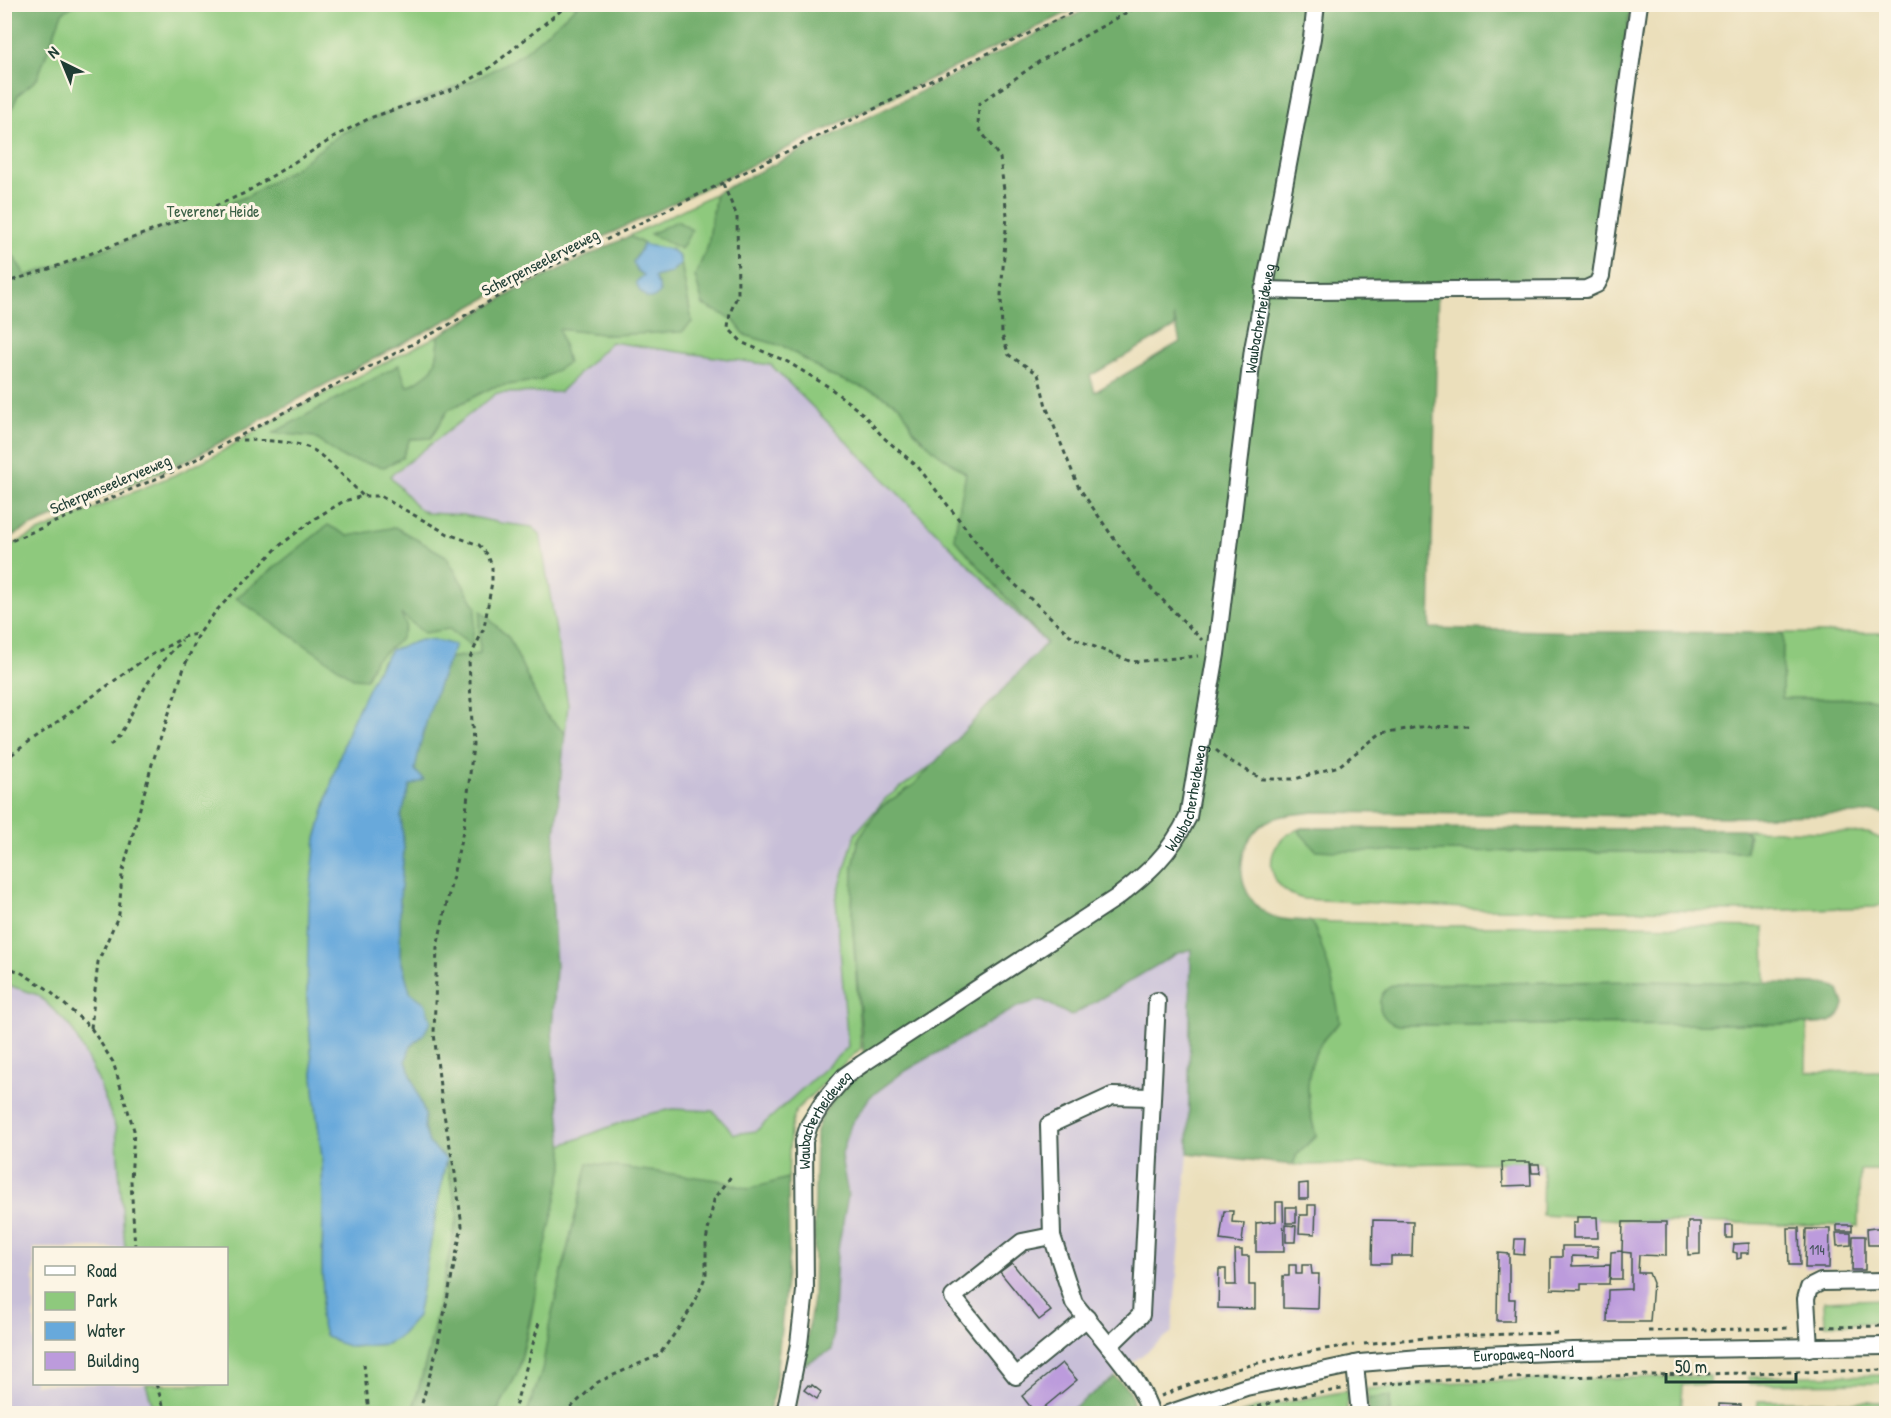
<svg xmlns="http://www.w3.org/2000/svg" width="1891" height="1418" font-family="'Patrick Hand',sans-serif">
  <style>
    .industrial { fill: #c8bfd8 }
    .green { fill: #8ec97d; stroke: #568358; stroke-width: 1.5 }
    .forest { fill: #72ad6c; stroke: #487550; stroke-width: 1.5; fill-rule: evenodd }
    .water { fill: #67a9db; stroke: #437388; stroke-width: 1.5 }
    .building { fill: #bc9bdc }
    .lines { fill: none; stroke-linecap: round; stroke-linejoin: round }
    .minor-casing { stroke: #3e5548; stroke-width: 20 }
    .path { stroke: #3e5548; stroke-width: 3; stroke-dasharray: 4.5 4.5; stroke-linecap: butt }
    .minor { stroke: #fff; stroke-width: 16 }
    .labels { text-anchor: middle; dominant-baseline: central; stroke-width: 6; stroke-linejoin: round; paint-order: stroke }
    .number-label { font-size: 14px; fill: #46545e }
    .park-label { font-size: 16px; fill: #3b6046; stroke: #fcf5e5 }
    .street-label { font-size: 16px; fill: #1f3d34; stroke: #fcf5e5 }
  </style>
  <rect width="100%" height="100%" fill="#fcf5e5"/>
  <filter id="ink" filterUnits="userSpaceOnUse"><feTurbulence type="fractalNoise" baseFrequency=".0167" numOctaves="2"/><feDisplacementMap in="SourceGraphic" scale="12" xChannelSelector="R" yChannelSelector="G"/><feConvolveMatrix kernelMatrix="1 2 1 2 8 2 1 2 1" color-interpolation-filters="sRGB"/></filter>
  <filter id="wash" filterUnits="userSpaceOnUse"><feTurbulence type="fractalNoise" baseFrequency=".008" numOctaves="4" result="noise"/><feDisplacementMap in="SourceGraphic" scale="24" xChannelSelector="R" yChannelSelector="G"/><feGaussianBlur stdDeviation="1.35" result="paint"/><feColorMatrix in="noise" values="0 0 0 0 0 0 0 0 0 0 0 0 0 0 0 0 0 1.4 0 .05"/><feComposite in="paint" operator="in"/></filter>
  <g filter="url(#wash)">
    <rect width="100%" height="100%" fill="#ebdfbb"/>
    <g class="industrial">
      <polygon points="611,342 771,365 1046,643 932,765 886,798 836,900 848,1047 756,1131 734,1134 713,1111 638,1116 562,1145 552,1030 556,968 551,878 568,705 540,535 532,527 501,523 463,515 427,513 418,508 390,476 497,393 560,392"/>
      <polygon points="1191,949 1188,1153 1172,1332 1067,1413 796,1414 803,1365 832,1350 837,1254 848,1195 841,1157 851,1124 870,1097 902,1073 1019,1006 1042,1000 1071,1016 1176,954"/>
      <polygon points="5,984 38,995 71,1027 78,1038 98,1080 116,1129 124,1231 125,1248 34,1248 34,1384 146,1384 155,1413 5,1414"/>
    </g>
    <g class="green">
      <polygon points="4,5 1083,5 539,268 456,315 324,385 188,460 27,528 5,540"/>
      <path d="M716 193 708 246 695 276 703 305 733 319 745 335 785 347 831 376 878 393 902 407 914 431 936 452 966 474 954 538 1046 643 771 365 611 342 560 392 497 393 390 476 418 508 427 513 463 515 501 523 532 527 540 534 568 705 565 733 544 713 509 638 479 624 480 654 449 658 455 645 382 661 350 726 334 774 316 839 307 997 315 1100 322 1158 323 1211 322 1265 323 1296 320 1318 351 1347 386 1344 398 1338 417 1317 446 1159 458 1213 429 1350 412 1413H155L146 1384H226V1248H125L116 1129 98 1080 71 1027 38 995 5 984 4 549 38 532 179 473 219 453 287 413 439 335C438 367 435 372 407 387L398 365 314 437 343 458H402L410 439 431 438 448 410 493 387 541 380 559 329 611 335 692 322 680 257 671 249 648 246 629 236Z"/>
      <polygon points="1783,633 1886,633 1886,699 1782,698"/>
      <polygon points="932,765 914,785 879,808 859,838 853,868 852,918 861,1048 796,1110 790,1130 788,1178 749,1190 718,1180 577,1208 550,1322 542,1371 527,1413 496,1414 518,1372 530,1323 542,1255 564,1163 562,1145 638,1116 673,1109 713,1111 734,1134 756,1131 848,1047 836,900 855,834 886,798"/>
      <path d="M1302 828 1299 830 1335 851 1745 852C1748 845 1752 835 1745 830L1868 833 1886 841V903L1875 907 1754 911 1482 909 1304 899C1262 890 1260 840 1302 828Z"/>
      <path d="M1311 921 1438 926 1618 925 1764 927 1765 984 1637 981 1397 1025 1807 1024 1806 1072 1886 1071V1170H1860L1858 1226 1640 1221 1542 1215 1543 1164 1539 1162 1293 1165 1297 1154 1316 1136C1307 1104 1302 1073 1321 1043 1326 1035 1334 1028 1340 1022L1320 940Z"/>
      <polygon points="1886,1299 1886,1323 1825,1324 1824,1301"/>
      <polygon points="1886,1375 1886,1383 1749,1384 1748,1377"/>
      <polygon points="1710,1376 1710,1384 1682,1385 1680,1414 1390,1413 1390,1397 1368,1399 1367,1389 1460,1382"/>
      <polygon points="1347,1391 1347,1413 1240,1413 1256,1408"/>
      <polygon points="1758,1401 1886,1402 1886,1413 1757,1413"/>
    </g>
    <g class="forest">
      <polygon points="5,4 74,5 62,13 37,79 18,95 6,122 5,133"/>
      <polygon points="578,5 1083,5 539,268 456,315 324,385 188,460 27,528 5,540 5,243 26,276 125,242 248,196 295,168 342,133 374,118 476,79 521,55"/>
      <path d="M1095 5H1631L1593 270 1590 278 1438 281 1430 628 1581 632 1783 633 1782 698 1886 699V814L1875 812 1854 814 1740 817 1312 812C1296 815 1280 814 1266 822 1231 845 1234 901 1274 917 1285 921 1299 920 1311 921 1326 953 1335 986 1340 1022 1334 1028 1326 1035 1321 1043 1302 1073 1307 1104 1316 1136L1297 1154 1293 1165 1188 1153 1191 949 1176 954 1071 1016 1042 1000 1019 1006 902 1073 870 1097 851 1124 841 1157 848 1195 837 1254 832 1350 803 1365 813 1298 816 1131C824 1105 843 1087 865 1071L852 918 853 868 859 838 879 808 914 785 1046 643 954 538 966 473 936 452 914 431 901 407 878 393 831 376 785 347 745 335 733 319 703 305 695 276 708 246 716 193ZM1174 316 1180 342 1095 392 1090 376 1175 327Z"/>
      <polygon points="677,221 692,230 681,249 650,234"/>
      <path d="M629 236 644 244 633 262 645 275 659 286 654 277 670 273 681 263 692 322 682 332 611 335 559 329 568 363 541 380 493 387 448 410 431 438 410 439 402 458 384 467 343 458 314 437 273 433 399 365 407 387C434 373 438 366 439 335L519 289Z"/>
      <polygon points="328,525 348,536 395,527 446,556 476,607 472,646 449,629 424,633 401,614 406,625 400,640 375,660 366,679 353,678 236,598"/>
      <polygon points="481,611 509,638 544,713 565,733 551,878 556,968 552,1030 564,1163 518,1372 496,1413 412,1413 429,1350 458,1213 446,1159 429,1143 424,1128 425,1115 406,1061 410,1047 423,1035 425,1004 410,992 400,956 400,897 404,849 401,816 429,711 449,658 480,654 479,624"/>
      <polygon points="1302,828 1743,829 1748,834 1746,852 1335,851 1316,850 1299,832 1299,829"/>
      <path d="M1637 981 1828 984 1839 990 1844 1004C1840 1024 1824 1024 1807 1024L1397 1025C1374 1018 1374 990 1397 984Z"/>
      <polygon points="588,1163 718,1180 749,1189 788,1178 789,1253 774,1395 768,1413 527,1413 542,1371 550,1322"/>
      <polygon points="1115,1377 1130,1391 1134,1406 1118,1413 1067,1413"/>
      <polygon points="1390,1396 1390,1413 1368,1413 1368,1399"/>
    </g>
    <g class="water">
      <path d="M644 244C658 250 677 244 681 263L670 273 654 277 659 286 660 293 654 298H647L639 290 636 282 644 275 637 271 633 262Z"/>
      <path d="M421 640 440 641 455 645C437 685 423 726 415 770L424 780 410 786 401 816 404 849 400 897V956L410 992 425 1003 431 1021 423 1035 410 1047 406 1061 425 1115 424 1128 429 1143 446 1159 417 1317 398 1338 386 1344 351 1347 336 1342 325 1335 320 1318 323 1296 322 1265 323 1211 322 1158 315 1100 307 997 309 903 316 839 334 774 350 726 376 672 391 650Z"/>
    </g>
    <g id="blocks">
      <g class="building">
        <polygon points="1502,1162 1530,1162 1531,1185 1503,1186"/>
        <polygon points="1531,1164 1539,1164 1540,1173 1532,1173"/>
        <polygon points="1308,1183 1308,1199 1299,1199 1299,1184"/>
        <polygon points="1276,1202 1283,1202 1284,1252 1256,1252 1256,1223 1276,1221"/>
        <polygon points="1308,1205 1316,1205 1315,1234 1299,1233 1300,1215 1308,1215"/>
        <rect x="1286" y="1207" width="10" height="16"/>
        <polygon points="1224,1211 1233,1211 1232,1222 1244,1223 1242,1243 1220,1240"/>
        <polygon points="1577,1217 1597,1217 1598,1238 1573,1238 1573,1223 1577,1223"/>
        <polygon points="1373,1220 1413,1221 1412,1256 1391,1256 1391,1264 1372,1264"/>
        <polygon points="1623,1222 1666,1222 1666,1256 1639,1255 1638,1273 1649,1273 1653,1283 1650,1322 1607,1322 1608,1290 1631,1289 1631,1253 1622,1252 1622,1279 1610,1279 1611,1252 1622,1251"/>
        <polygon points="1688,1222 1700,1222 1700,1254 1688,1255"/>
        <polygon points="1286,1225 1296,1226 1295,1242 1286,1242"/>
        <rect x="1726" y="1225" width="6" height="13"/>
        <rect x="1837" y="1225" width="15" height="6"/>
        <polygon points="1788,1228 1799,1228 1800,1265 1789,1265"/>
        <polygon points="1875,1228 1884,1228 1884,1245 1868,1245 1867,1229"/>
        <polygon points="1806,1229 1830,1229 1829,1268 1805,1268"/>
        <polygon points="1836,1233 1851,1233 1851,1245 1837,1246"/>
        <polygon points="1853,1236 1865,1236 1865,1270 1852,1270"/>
        <polygon points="1515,1239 1525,1239 1524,1255 1514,1254"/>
        <polygon points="1749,1243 1749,1253 1741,1253 1741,1258 1737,1259 1737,1253 1733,1252 1734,1244"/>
        <polygon points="1562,1246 1598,1246 1598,1257 1572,1256 1572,1266 1610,1265 1609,1284 1581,1284 1581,1290 1551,1289 1551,1257 1562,1257"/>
        <polygon points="1235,1250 1242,1250 1242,1256 1249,1256 1249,1285 1255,1285 1255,1309 1218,1308 1219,1269 1226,1269 1226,1285 1236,1285"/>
        <polygon points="1498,1253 1509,1254 1509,1299 1515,1299 1514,1321 1497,1321"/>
        <polygon points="1012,1263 1051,1311 1039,1320 1000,1272"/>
        <polygon points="1289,1265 1296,1265 1296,1274 1302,1274 1302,1265 1311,1265 1312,1274 1319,1274 1318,1309 1283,1308 1283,1276 1289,1276"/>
        <polygon points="1062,1363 1077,1380 1036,1414 1022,1396"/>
        <polygon points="808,1385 811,1387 812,1385 821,1392 817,1399 804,1390"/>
        <polygon points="1719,1404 1741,1405 1741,1413 1719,1413"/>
      </g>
    </g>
  </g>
  <g filter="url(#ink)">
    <use href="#blocks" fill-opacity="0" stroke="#3e5548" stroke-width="1.5"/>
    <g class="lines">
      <g class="minor-casing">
        <g id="minor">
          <polyline points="1263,290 1308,291 1586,289 1597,284 1601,276 1639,4"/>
          <polyline points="1052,1236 1022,1242 953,1297 1016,1376 1087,1318"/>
          <polyline points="1109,1346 1074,1303 1052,1236 1049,1125 1112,1096 1152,1097"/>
          <polyline points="1809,1348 1806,1299 1809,1288 1821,1282 1886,1281"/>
          <polyline points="1355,1364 1360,1414"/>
          <path id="s1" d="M785 1414 799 1344 805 1291 804 1141 809 1125 824 1101 845 1076 862 1064 1116 898C1148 873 1170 854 1188 817L1216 654 1253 349 1312 38 1316 4"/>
          <path d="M1151 1414C1143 1388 1126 1367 1109 1346L1141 1315 1157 1001"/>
          <path id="s2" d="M1168 1414 1246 1387 1360 1363 1420 1358 1573 1351 1886 1346"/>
        </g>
      </g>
      <g class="path">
        <polyline points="1142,4 1040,61 979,104 978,127 1000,158 1007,215 1001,294 1002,335 1009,355 1038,374 1046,406 1078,486 1140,577 1202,640"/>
        <polyline points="723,184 737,216 738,294 730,313 728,328 743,343 786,361 829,387 863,414 883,437 918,467 996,567 1073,638 1132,662 1198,656"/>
        <polyline points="4,283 49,269 197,214 245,193 341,133 370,118 456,88 487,70 569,4"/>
        <path d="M233 440C253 440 300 440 315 451 333 464 348 481 363 496"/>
        <polyline points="4,544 174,471 204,455 454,322 538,273 1089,4"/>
        <path d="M111 745C125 731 130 714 140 697 151 675 166 657 182 640"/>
        <polyline points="1216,750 1225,758 1262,779 1295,779 1339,766 1381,733 1421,727 1470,726"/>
        <polyline points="4,760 146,658 186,636 198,634"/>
        <polyline points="4,966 20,972 46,988 91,1028 113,1062 134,1130 131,1181 135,1248"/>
        <polyline points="91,1028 98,962 119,914 122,874 152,764 185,665 199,634 216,611 278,547 314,519 344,501 363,496 380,496 448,534 479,545 488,555 492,567 492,582 484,628 469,660 473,745 465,822 437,947 434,1033 442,1104 455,1173 462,1226 437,1349 419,1414"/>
        <polyline points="1822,1327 1886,1326"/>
        <polyline points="1648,1331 1792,1328"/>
        <path d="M1364 1344C1429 1336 1495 1334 1561 1333"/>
        <polyline points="364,1364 369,1414"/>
        <polyline points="156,1384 166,1414"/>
        <polyline points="1373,1385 1462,1379 1886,1370"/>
        <path d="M1161 1396C1222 1370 1288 1353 1354 1345"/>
        <polyline points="513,1414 540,1319"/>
        <polyline points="564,1414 598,1382 659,1355 678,1329 695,1302 706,1275 706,1241 714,1200 732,1175"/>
        <polyline points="1124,1414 1133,1409"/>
        <polyline points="1232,1414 1282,1400 1342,1389"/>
      </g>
      <use href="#minor" class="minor"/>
    </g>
  </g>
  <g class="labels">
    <g class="number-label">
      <text x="1817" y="1249">114</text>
    </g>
    <g class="park-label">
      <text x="213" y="211">Teverener Heide</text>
    </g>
    <g class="street-label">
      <text transform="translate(540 262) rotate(-27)">Scherpenseelerveeweg</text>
      <text stroke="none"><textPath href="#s1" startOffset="1290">Waubacherheideweg</textPath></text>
      <text transform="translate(110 484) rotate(-23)">Scherpenseelerveeweg</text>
      <text stroke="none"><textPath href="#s1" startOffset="804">Waubacherheideweg</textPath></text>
      <text stroke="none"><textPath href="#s1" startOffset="302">Waubacherheideweg</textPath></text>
      <text stroke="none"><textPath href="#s2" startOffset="363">Europaweg-Noord</textPath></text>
    </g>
  </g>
  <rect width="1891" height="1418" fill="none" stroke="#fcf5e5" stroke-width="24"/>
  <rect x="33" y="1247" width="195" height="138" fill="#fcf5e5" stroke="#a4ab9e" stroke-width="1.5"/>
  <rect x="45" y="1266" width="30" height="9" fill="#ffffff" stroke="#a4ab9e" stroke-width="1.5"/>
  <text x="87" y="1277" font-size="18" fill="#1f3d34">Road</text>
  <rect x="45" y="1292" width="30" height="18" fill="#8ec97d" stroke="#a4ab9e" stroke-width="1.5"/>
  <text x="87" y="1307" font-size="18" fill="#1f3d34">Park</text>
  <rect x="45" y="1322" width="30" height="18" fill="#67a9db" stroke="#a4ab9e" stroke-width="1.5"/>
  <text x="87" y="1337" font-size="18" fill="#1f3d34">Water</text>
  <rect x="45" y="1352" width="30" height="18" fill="#bc9bdc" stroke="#a4ab9e" stroke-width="1.5"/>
  <text x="87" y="1367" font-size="18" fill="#1f3d34">Building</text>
  <g transform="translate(63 63) rotate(317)" stroke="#fcf5e5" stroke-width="4.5" paint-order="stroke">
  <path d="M0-4.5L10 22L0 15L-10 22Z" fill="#1f3d34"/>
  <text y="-9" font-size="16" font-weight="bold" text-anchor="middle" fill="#1f3d34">N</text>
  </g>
  <path d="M1666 1373v9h130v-9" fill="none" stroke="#1f3d34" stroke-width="3"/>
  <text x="1675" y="1373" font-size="18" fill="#1f3d34" stroke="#fcf5e5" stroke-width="4.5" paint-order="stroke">50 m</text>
</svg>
